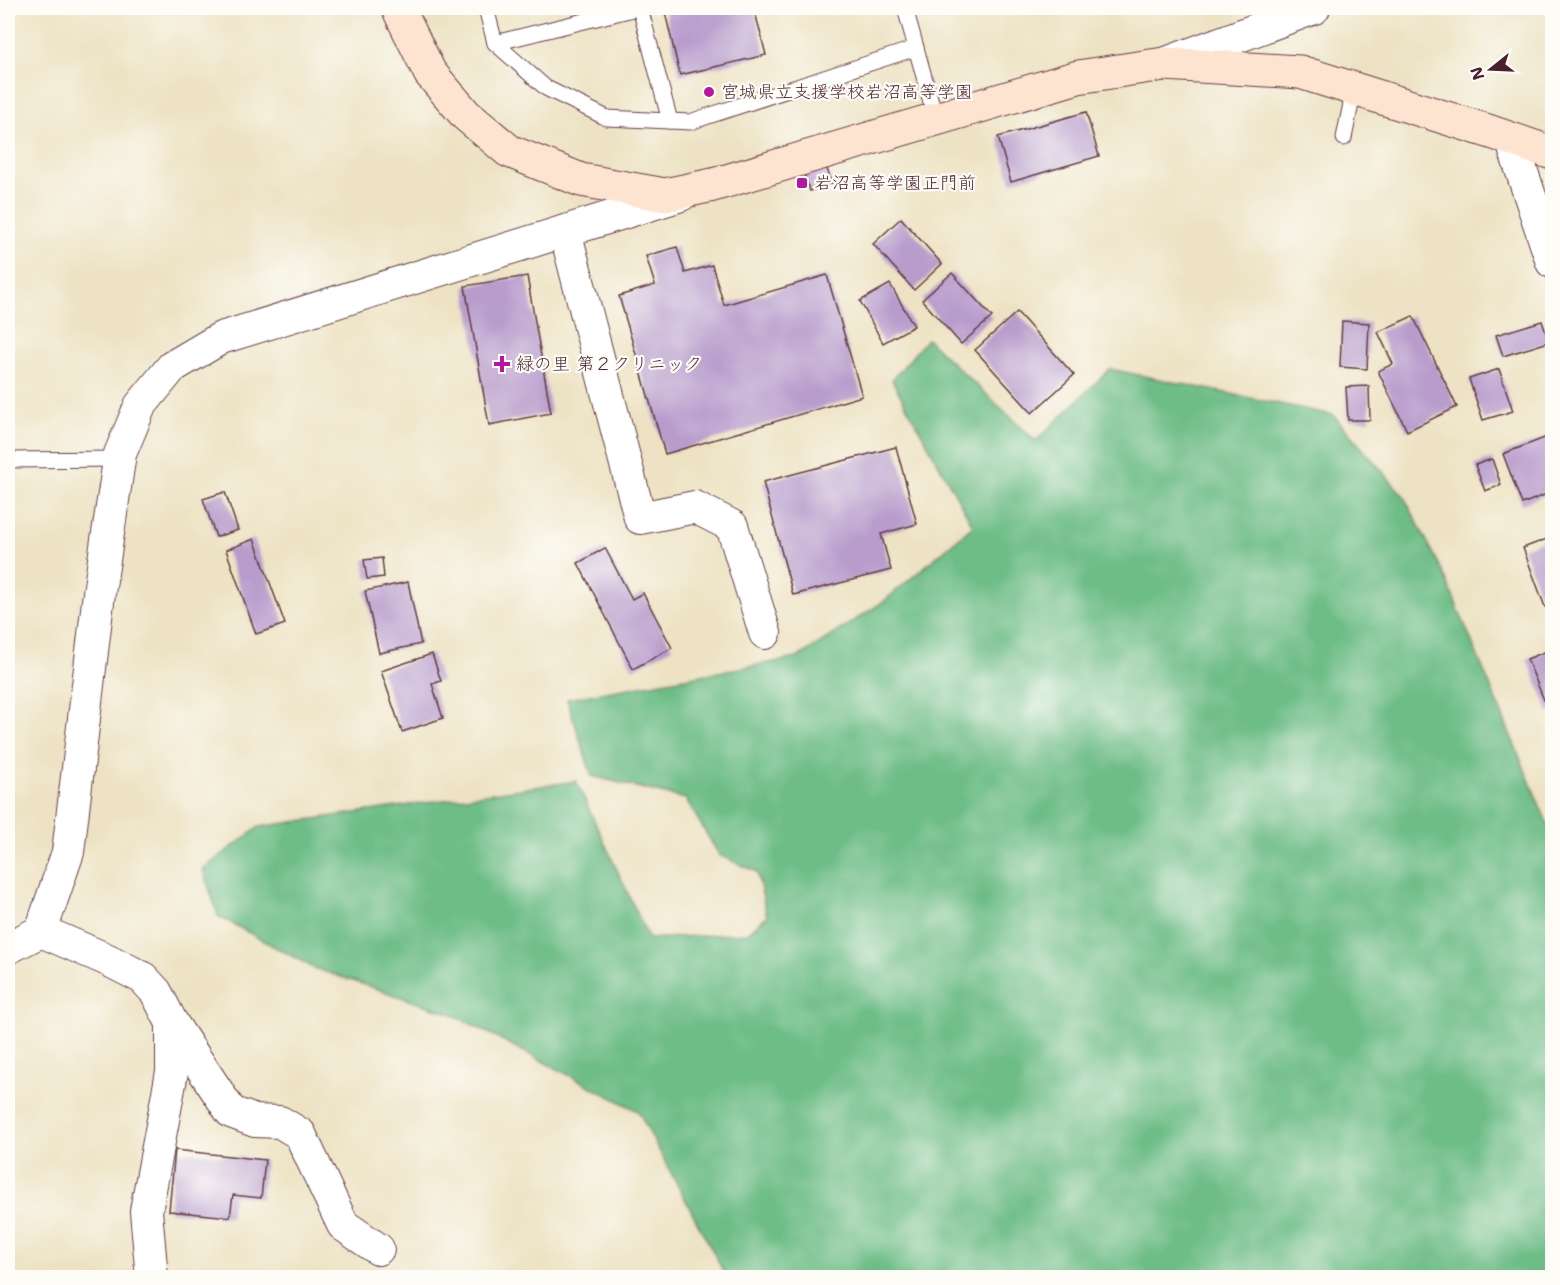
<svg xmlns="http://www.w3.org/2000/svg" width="1560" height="1285" font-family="'Shantell Sans','Klee One',sans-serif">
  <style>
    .forest { fill: #6ebd87; stroke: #5c6e59; stroke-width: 1.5 }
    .building { fill: #b79ccc }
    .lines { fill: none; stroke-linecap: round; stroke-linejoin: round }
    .lane-casing { stroke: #623c42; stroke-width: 17 }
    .street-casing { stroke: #623c42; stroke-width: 34 }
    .secondary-casing { stroke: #623c42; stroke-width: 35 }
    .lane { stroke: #fff; stroke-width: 15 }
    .street { stroke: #fff; stroke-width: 32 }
    .secondary { stroke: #fde4d0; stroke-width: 33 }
    .poi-dot { fill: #b5179e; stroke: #fdfcf7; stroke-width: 2 }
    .labels { text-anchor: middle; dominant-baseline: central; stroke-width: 4.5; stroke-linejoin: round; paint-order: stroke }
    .poi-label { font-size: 18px; fill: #4a1f2b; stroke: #fdfcf7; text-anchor: start }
  </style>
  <rect width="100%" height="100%" fill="#fdfcf7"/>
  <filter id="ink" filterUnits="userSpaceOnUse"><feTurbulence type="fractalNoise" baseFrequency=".0167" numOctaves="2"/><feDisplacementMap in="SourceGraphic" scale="12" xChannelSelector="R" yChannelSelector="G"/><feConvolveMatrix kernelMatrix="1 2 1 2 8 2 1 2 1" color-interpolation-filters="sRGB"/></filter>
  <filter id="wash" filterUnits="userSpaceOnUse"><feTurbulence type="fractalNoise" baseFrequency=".008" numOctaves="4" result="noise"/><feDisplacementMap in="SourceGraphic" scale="24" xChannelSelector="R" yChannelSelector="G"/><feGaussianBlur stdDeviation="1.35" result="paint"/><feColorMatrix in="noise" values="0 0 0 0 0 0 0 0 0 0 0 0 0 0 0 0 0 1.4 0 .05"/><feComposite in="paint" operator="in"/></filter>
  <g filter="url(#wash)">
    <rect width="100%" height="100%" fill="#ede2c3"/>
    <polygon class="forest" points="927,339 1036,441 1110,369 1333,415 1403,495 1442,570 1552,835 1552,1277 722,1277 725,1274 638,1111 452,1014 314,968 218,916 203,869 259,827 576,781 649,939 748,933 767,916 757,872 719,855 686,799 592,776 567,699 797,658 883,602 973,526 892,380"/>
    <g id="blocks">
      <g class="building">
        <polygon points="664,8 754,8 766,55 680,75"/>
        <polygon points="1086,112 1099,156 1011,182 998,137"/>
        <polygon points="826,166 832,183 810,191 804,174"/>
        <polygon points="901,218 942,264 914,290 873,244"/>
        <polygon points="677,247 685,273 712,265 724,305 827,275 862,396 665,454 619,296 655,285 646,256"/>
        <polygon points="952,273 992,317 961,344 922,300"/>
        <polygon points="527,276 551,413 489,425 465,286"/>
        <polygon points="890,284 914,326 883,343 860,301"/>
        <polygon points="1017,312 1074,375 1032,413 975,350"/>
        <polygon points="1413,316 1457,407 1407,431 1378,371 1393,364 1378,332"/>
        <polygon points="1342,321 1369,323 1367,369 1340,367"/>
        <polygon points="1542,321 1549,342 1503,356 1496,335"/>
        <polygon points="1499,369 1513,411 1483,420 1469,379"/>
        <polygon points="1369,386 1370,420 1348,420 1346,387"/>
        <polygon points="1552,435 1552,492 1522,504 1503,454"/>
        <polygon points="896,447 917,524 881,534 891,570 793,595 763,482"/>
        <polygon points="1492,459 1501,485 1485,491 1475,465"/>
        <polygon points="225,492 238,530 216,537 203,499"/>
        <polygon points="1552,537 1552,604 1545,607 1523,548"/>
        <polygon points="254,539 285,624 256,634 226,550"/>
        <polygon points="605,548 632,599 643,593 672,648 633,669 578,563"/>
        <polygon points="382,558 384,577 367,579 364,560"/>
        <polygon points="408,582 421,644 379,653 365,591"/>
        <polygon points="1547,651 1550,660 1552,659 1552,711 1549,712 1527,659"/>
        <polygon points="432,654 441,681 432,684 443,718 402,732 381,671"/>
        <polygon points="175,1150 265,1160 261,1198 233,1195 230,1217 169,1211"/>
      </g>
    </g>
  </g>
  <g filter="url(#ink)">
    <use href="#blocks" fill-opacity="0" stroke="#623c42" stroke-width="1.5"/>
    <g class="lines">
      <g class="lane-casing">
        <g id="lane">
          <polyline points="486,8 495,43 546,88 607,118 690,122 916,48"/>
          <polyline points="640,8 670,121"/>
          <polyline points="905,8 936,120"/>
          <polyline points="495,43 637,8"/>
          <polyline points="1344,138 1354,89"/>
          <polyline points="8,460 119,459"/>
        </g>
      </g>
      <g class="street-casing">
        <g id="street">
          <polyline points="1164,64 1314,8"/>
          <polyline points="1511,139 1552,262"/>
          <polyline points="565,231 640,518 695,507 732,526 765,633"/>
          <polyline points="41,931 108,960 143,978 156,992 172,1023 172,1072 146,1211 152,1278"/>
          <polyline points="8,948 41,931 68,852 99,593 120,454 140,406 172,367 221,338 681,195"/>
          <polyline points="172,1023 231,1112 255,1121 280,1122 300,1134 343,1225 378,1249"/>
        </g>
      </g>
      <g class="secondary-casing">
        <polyline id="secondary" points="398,8 430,73 466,115 509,151 581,180 665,195 713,185 1078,77 1164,64 1300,72 1491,132 1552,153"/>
      </g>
      <use href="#lane" class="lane"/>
      <use href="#street" class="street"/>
      <use href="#secondary" class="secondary"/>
    </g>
  </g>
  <g class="poi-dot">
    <circle cx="709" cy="92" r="6"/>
    <rect x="796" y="177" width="12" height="12" rx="3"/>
    <path d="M499 355h6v6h6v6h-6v6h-6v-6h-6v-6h6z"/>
  </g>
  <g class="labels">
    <g class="poi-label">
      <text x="721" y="92">宮城県立支援学校岩沼高等学園</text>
      <text x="814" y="183">岩沼高等学園正門前</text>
      <text x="516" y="364">緑の里 第２クリニック</text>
    </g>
  </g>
  <rect width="1560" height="1285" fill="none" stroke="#fdfcf7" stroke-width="30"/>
  <g transform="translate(1491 69) rotate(252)" stroke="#fdfcf7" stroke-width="4.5" paint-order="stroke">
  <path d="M0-4.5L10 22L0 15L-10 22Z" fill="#4a1f2b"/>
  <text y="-9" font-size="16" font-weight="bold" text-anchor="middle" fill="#4a1f2b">N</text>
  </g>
</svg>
